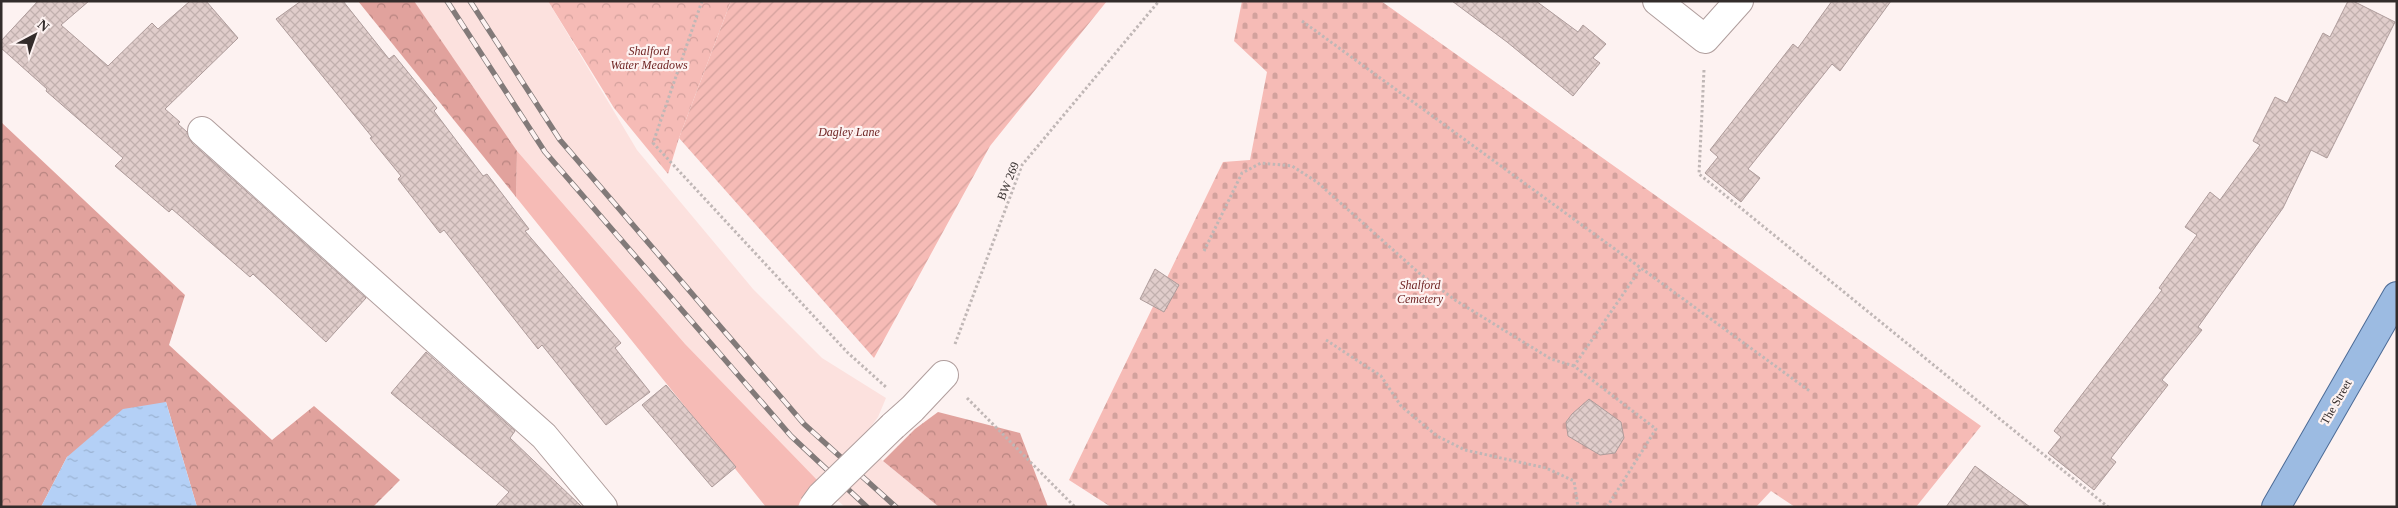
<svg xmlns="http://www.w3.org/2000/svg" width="2398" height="508" font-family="Georgia,serif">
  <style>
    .built { fill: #fce1de }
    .grass { fill: #f6bbb6 }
    .forest { fill: url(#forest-crowns) }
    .cemetery { fill: url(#cemetery-stones) }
    .park { fill: url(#park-crowns) }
    .garden { fill: url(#garden-furrows) }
    .water { fill: url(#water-ripples) }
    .building { fill: url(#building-cross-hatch); stroke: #ad9b9a }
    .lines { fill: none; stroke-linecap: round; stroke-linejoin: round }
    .minor-casing { stroke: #b09e9d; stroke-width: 30 }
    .major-casing { stroke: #4c6b96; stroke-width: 30 }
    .path { stroke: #c0b7b6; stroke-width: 3; stroke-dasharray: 2.5 2.5; stroke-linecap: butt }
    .minor { stroke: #fff; stroke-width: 28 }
    .major { stroke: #9cbbe2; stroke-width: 28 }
    .rail-casing { stroke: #827a79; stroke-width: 5.5 }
    .rail { stroke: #fdf2f1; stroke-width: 4; stroke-dasharray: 11; stroke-linecap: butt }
    .minor-bridge-casing { stroke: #b09e9d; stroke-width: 30; stroke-linecap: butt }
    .minor-bridge { stroke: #fff; stroke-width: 28 }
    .labels { text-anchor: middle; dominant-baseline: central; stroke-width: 4.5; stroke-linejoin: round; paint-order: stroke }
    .park-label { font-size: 12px; font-style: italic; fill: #702524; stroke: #fdf2f1 }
    .street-label { font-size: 12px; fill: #332c2b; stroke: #fdf2f1 }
  </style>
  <defs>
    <pattern id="forest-crowns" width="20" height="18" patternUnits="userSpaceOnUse" patternTransform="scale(1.25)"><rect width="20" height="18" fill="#e1a29d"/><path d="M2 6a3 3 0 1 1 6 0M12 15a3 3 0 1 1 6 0" fill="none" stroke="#b78480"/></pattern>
    <pattern id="cemetery-stones" width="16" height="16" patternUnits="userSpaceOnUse" patternTransform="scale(1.25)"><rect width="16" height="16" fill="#f6bbb6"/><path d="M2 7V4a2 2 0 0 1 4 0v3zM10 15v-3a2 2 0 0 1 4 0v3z" fill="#d3a19d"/></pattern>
    <pattern id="park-crowns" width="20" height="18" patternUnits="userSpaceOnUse" patternTransform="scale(1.25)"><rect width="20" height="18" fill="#f6bbb6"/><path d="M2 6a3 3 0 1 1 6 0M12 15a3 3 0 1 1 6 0" fill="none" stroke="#d3a19d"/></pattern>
    <pattern id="garden-furrows" width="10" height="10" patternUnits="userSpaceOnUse" patternTransform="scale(1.25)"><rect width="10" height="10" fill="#f6bbb6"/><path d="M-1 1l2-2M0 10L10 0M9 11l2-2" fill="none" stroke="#d3a19d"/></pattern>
    <pattern id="water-ripples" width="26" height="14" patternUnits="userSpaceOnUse" patternTransform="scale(1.25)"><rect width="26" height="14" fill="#b4d0f6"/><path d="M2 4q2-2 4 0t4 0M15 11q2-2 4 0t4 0" fill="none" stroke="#9bb3d3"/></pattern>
    <pattern id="building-cross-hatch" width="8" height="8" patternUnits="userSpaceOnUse" patternTransform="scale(1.25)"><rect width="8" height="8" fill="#e0cdcb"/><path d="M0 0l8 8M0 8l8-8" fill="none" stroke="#c1b0ae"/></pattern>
  </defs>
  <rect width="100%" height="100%" fill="#fdf2f1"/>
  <polygon class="built" points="358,1 548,1 637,150 753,289 822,358 886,398 878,417 862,439 883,461 939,507 845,507 836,499 830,507 766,507"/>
  <polygon class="grass" points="517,151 685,344 818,481 797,507 766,507 516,197"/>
  <g class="forest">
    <polygon points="358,1 414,1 517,151 516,197"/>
    <polygon points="1,122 185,295 169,345 272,440 314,406 400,480 373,507 197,507 166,402 67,457 41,507 1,507"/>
    <polygon points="938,412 1020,433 1048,507 939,507 883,461 915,429"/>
  </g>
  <polygon class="cemetery" points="1242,1 1381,1 1981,426 1916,507 1795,507 1771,491 1756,507 1111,507 1069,480 1223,162 1250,160 1267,72 1234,41"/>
  <polygon class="park" points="548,1 731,1 679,138 668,174 614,108"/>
  <polygon class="garden" points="731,1 1107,1 990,146 874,358 679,138"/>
  <polygon class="water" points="166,402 197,507 41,507 67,457 123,409"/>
  <g class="building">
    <polygon points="38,1 89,1 61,25 108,66 152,23 158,29 190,1 206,1 238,38 165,109 180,122 178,124 187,132 192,143 366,298 326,342 253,274 250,277 172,209 169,212 115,166 123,158 46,91 47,89 1,48 1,41"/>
    <polygon points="301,1 343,1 389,59 394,55 437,108 434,111 483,176 487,174 529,229 525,231 621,343 615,348 650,392 606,425 542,345 538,349 444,230 440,233 398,179 401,176 370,138 372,137 276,19"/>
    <polygon points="1452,1 1536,1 1578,32 1583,25 1606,44 1593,58 1600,63 1573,96 1507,42"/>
    <polygon points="1832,1 1891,1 1840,71 1832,64 1748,169 1760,178 1741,202 1705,173 1718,157 1710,150 1793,44 1798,48"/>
    <polygon points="2348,1 2353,1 2395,22 2327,158 2311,150 2283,208 2198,327 2202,330 2162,380 2168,385 2111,458 2116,462 2094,490 2048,453 2061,437 2054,431 2162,290 2159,288 2197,235 2185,227 2210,192 2220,200 2260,145 2253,141 2275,97 2287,103 2323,33 2330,37"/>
    <polygon points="1155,269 1179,285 1164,312 1140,299"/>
    <polygon points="426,352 515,431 510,438 582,507 495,507 509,492 391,393"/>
    <polygon points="666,385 736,467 712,487 642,405"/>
    <polygon points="1589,399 1621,422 1624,438 1615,453 1600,455 1568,436 1566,422 1572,414"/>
    <polygon points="1975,466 2030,507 1946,507"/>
  </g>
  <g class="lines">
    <g class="minor-casing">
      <g id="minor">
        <polyline points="1657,1 1705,39 1739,1"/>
        <polyline points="202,131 544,436 603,507"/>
        <polyline points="893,426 912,409 944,375"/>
      </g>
    </g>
    <g class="major-casing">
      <polyline id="major" points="2276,507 2397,296"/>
    </g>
    <g class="path">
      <polyline points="702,1 653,143 847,352 887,388"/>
      <polyline points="1302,21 1811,392"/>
      <polyline points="1704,70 1699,174 2108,507"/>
      <polyline points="1204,251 1242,173 1261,163 1292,166 1317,182 1419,273 1455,300 1551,359 1574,366"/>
      <polyline points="1326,340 1381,376 1401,406 1437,436 1465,450 1546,468 1574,481 1578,507"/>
      <polyline points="955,344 1022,165 1159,1"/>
      <polyline points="967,398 1075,507"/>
      <polyline points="1607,507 1656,429 1574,366 1641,268"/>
    </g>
    <use href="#minor" class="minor"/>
    <use href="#major" class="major"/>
    <g class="rail-casing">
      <g id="rail">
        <polyline points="447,1 545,152 791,436 867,507"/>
        <polyline points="470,1 560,140 804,424 896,507"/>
      </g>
    </g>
    <use href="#rail" class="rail"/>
    <g class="minor-bridge-casing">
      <polyline id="minor-bridge" points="813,507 821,496 893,426"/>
    </g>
    <use href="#minor-bridge" class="minor-bridge"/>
  </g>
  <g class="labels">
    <g class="park-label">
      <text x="649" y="51">Shalford<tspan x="649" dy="14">Water Meadows</tspan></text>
      <text x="849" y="132">Dagley Lane</text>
      <text x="1420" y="285">Shalford<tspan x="1420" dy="14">Cemetery</tspan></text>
    </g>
    <g class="street-label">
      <text transform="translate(1008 181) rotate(-68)">BW 269</text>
      <text transform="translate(2336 402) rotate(-60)">The Street</text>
    </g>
  </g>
  <rect width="2398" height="508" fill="none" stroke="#332c2b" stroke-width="5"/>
  <g transform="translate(35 35) rotate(41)" stroke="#fdf2f1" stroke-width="4" paint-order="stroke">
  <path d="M0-4L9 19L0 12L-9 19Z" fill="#332c2b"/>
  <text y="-8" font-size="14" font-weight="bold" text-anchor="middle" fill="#332c2b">N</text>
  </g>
</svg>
